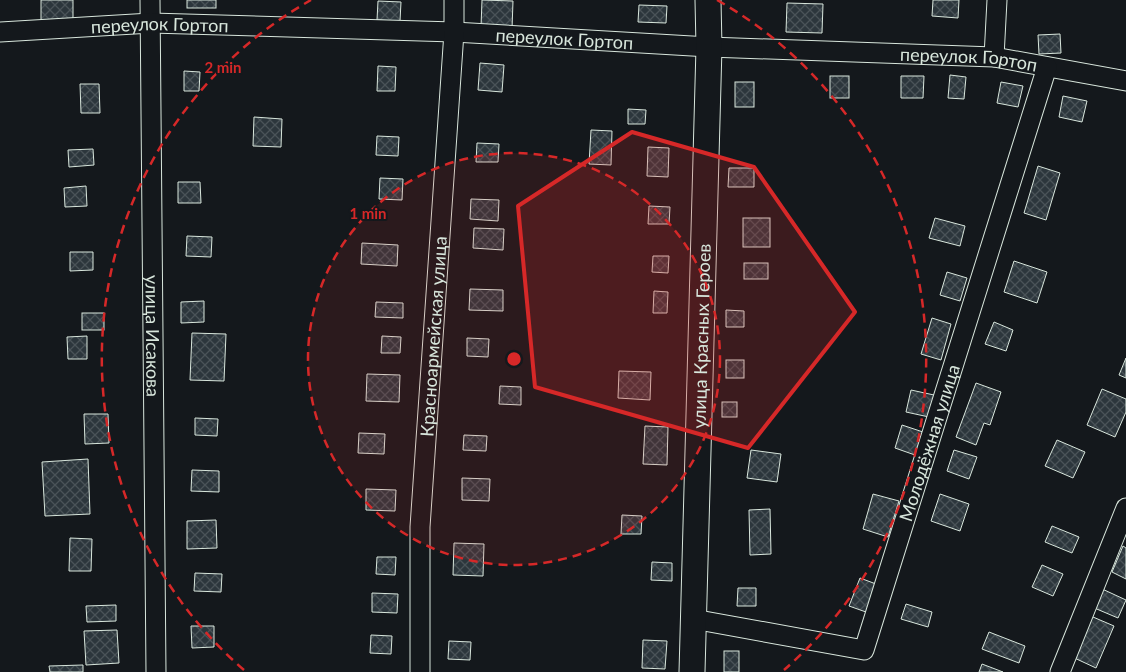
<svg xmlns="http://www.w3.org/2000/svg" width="1126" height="672" font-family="Lato,sans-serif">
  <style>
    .building { fill: url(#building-cross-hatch); stroke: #d8e6dc }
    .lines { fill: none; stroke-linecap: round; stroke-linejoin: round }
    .minor-casing { stroke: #d8e6dc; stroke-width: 21 }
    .major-casing { stroke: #d8e6dc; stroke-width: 27 }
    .minor { stroke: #14181c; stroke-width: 19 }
    .major { stroke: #14181c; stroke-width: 25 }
    .marked { fill: #d62828; fill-opacity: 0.2; stroke: #d62828; stroke-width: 4; stroke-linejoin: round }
    .ring { fill: none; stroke: #d62828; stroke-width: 2.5; stroke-dasharray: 9 6 }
    .labels { text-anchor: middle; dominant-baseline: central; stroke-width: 4; stroke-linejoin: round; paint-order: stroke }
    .street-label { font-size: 18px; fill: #d8e6dc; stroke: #14181c }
    .centre { fill: #d62828; stroke: #14181c; stroke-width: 2.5 }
    .ring-label { font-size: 15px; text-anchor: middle; font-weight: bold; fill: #d62828; stroke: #14181c; stroke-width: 4; stroke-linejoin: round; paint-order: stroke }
  </style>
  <defs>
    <pattern id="building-cross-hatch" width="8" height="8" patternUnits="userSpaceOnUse" patternTransform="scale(1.25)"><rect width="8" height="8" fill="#2c363c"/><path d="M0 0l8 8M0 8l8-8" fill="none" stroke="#4a5358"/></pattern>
  </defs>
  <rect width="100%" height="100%" fill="#14181c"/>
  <g class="building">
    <polygon points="41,0 73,0 73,21 41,22"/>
    <rect x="187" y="0" width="29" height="8"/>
    <polygon points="482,0 513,1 512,29 481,27"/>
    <polygon points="933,0 959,0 958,18 932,16"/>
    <polygon points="378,1 401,2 400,21 377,20"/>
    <polygon points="787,3 823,4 822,33 786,32"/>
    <polygon points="639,5 667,6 666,23 638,22"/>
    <polygon points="1060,34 1061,53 1039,54 1038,35"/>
    <polygon points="480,63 504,65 502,92 478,90"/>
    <polygon points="378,66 396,67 395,91 377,91"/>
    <polygon points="184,71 200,72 199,91 184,91"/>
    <polygon points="950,75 966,77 964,99 948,98"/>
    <rect x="830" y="76" width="19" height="22"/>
    <polygon points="901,76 924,76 923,98 901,98"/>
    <rect x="735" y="82" width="19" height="25"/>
    <polygon points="1001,82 1023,86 1018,107 997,103"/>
    <polygon points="80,84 99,84 100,113 81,113"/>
    <polygon points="1063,96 1087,101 1082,122 1059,117"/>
    <polygon points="628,109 646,110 645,124 628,124"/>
    <polygon points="254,117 282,119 281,147 253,146"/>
    <polygon points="591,130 612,131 611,165 589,164"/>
    <polygon points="377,136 399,137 398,156 376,155"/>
    <polygon points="477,143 499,144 498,162 476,162"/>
    <polygon points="648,147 669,148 668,177 647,176"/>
    <polygon points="93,149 94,165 69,167 68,150"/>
    <polygon points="1038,166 1060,173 1046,220 1024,213"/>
    <polygon points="729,168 754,168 754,187 728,187"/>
    <polygon points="380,178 403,179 402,200 379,199"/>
    <polygon points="178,182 200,182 201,203 178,203"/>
    <polygon points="86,186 87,206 65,207 64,188"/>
    <polygon points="471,199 499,200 498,221 470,219"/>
    <polygon points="649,206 670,207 669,224 648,224"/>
    <rect x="743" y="218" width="27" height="29"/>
    <polygon points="935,218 965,226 960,246 929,238"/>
    <polygon points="474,228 504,229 503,250 473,248"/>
    <polygon points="187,236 212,237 211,257 186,256"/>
    <polygon points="362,243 398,245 397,266 361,264"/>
    <polygon points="70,252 93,252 93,270 70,271"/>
    <polygon points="653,256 669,256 668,273 652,272"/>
    <polygon points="1014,261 1047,272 1037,303 1004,292"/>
    <rect x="744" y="263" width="24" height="16"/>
    <polygon points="947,272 967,278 960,301 940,295"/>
    <polygon points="470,289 503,290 503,311 469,310"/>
    <polygon points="654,291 668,292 667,313 653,313"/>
    <polygon points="204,301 204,322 181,323 181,302"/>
    <polygon points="376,302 403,303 403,318 375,317"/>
    <polygon points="726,310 744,311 744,327 726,327"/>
    <rect x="82" y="313" width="22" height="17"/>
    <polygon points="932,318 951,324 941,360 921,354"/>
    <polygon points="994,322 1013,330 1006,351 985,344"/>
    <polygon points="192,333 226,334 224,381 190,380"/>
    <polygon points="87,336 87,359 68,359 67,337"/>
    <polygon points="382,336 401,337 400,353 381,353"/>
    <polygon points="467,338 489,339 488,357 467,356"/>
    <polygon points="1126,358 1126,378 1119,375"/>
    <rect x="726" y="360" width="18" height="18"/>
    <polygon points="619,371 651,372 650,400 618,398"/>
    <polygon points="367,374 400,375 399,402 366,401"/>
    <polygon points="976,383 1001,392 990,425 984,423 976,445 956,437"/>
    <polygon points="500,386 521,387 521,405 499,404"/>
    <polygon points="1102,389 1126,399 1126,412 1115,437 1087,425"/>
    <polygon points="911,390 934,395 929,417 906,412"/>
    <rect x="722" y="402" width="15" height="15"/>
    <polygon points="84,414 108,414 109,443 85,444"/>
    <polygon points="195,418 218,419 217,436 195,435"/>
    <polygon points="902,425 923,432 915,455 895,448"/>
    <polygon points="645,426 668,427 667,465 643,464"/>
    <polygon points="359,433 385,434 384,454 358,453"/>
    <polygon points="464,435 487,436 486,451 463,450"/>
    <polygon points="1057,440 1085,452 1073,478 1045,466"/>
    <polygon points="751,450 781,454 777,482 747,478"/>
    <polygon points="954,450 977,457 969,479 947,471"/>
    <polygon points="88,459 90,514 45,516 42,462"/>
    <polygon points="192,470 219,471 219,492 191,491"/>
    <polygon points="462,478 490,479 489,501 462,500"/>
    <polygon points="366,489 396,490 395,511 366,510"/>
    <polygon points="873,494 899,501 888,537 863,529"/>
    <polygon points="940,494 969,504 960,531 931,521"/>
    <polygon points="770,509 771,554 750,555 749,510"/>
    <polygon points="622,515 642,516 641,534 621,534"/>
    <polygon points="216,520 217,548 187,549 187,521"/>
    <polygon points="1052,526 1079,537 1072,553 1045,542"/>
    <polygon points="70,538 92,539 91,571 69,571"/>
    <polygon points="454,543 484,544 483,576 453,575"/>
    <polygon points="1123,546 1126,548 1126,579 1112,572"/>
    <polygon points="377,557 396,557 395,575 376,574"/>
    <polygon points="652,562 672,563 672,581 651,580"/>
    <polygon points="1042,565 1063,574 1053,596 1032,587"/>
    <polygon points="195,573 222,574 221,592 194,591"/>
    <polygon points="860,578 876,584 866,612 849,606"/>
    <polygon points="738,588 756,588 756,606 737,606"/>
    <polygon points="1100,588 1126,600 1118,618 1092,607"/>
    <polygon points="372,593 398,594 397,613 372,612"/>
    <polygon points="906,604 932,612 928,627 901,619"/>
    <polygon points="116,605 116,621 87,622 86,606"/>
    <polygon points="1086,614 1114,626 1096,668 1068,655"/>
    <polygon points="191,626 214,626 214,647 192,648"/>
    <polygon points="117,630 119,663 86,665 84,631"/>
    <polygon points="989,632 1025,646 1019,663 982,649"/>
    <polygon points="371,635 392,636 391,654 370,653"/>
    <polygon points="643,640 667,641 665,669 642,668"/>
    <polygon points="449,641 471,642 470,660 448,659"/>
    <rect x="724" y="651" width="15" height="21"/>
    <polygon points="982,664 1003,672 979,672"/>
    <polygon points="83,665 83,672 50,672 49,666"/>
  </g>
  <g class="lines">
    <g class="minor-casing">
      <g id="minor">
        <path id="s1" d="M150 0 156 672"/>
        <path id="s2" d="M0 32 151 23 454 32 709 47 994 57 1126 81"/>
        <polyline points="994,57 997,0"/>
        <path id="s3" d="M693 619 864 650 1047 67"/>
        <path id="s4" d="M420 672V527L454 32V0"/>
        <polyline points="1060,672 1126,508"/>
      </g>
    </g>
    <g class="major-casing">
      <g id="major">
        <path id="s5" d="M692 672 709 47 708 0"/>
      </g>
    </g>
    <use href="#minor" class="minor"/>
    <use href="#major" class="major"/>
  </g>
  <path class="marked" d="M632 132 754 167 855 312 748 448 535 387 518 206Z"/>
  <circle cx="514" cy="359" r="206" fill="#d62828" fill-opacity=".12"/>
  <g class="ring">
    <circle cx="514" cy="359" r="206"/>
    <path d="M244 670A412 412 0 0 1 311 0M717 0A412 412 0 0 1 784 670"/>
  </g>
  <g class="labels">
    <g class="street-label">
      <text stroke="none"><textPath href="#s2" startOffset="160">переулок Гортоп</textPath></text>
      <text stroke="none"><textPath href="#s2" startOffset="565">переулок Гортоп</textPath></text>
      <text stroke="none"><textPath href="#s2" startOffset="970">переулок Гортоп</textPath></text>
      <text stroke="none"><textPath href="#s1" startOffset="336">улица Исакова</textPath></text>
      <text stroke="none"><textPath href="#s4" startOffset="336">Красноармейская улица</textPath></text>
      <text stroke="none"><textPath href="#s5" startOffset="336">улица Красных Героев</textPath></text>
      <text stroke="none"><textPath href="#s3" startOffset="391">Молодёжная улица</textPath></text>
    </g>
  </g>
  <circle cx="514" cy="359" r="8" class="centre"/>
  <g class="ring-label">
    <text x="223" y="73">2 min</text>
    <text x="368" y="219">1 min</text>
  </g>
</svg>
